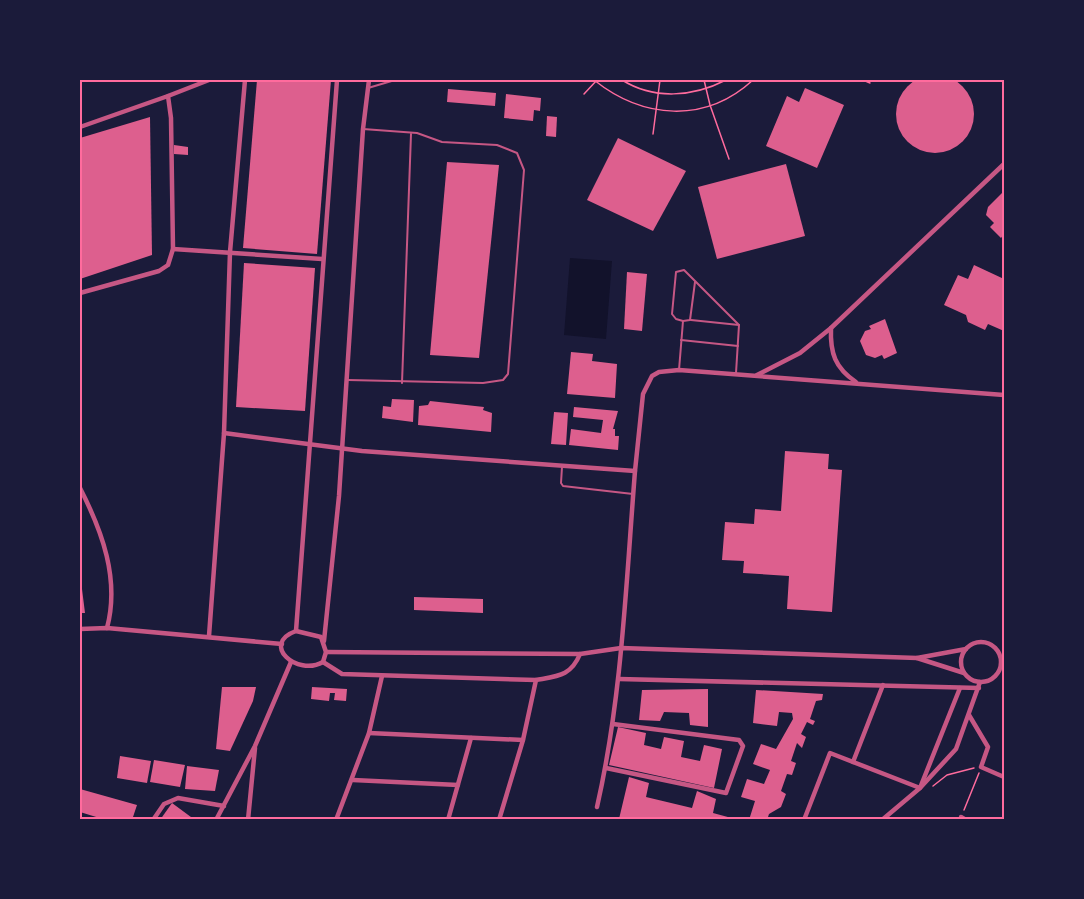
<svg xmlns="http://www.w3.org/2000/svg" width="1084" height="899" font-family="'PT Sans Narrow',sans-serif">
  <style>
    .water { fill: #12122b }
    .building { fill: #dd5f8e }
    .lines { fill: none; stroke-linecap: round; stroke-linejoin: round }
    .path { stroke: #ff6b9d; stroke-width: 1.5 }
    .service { stroke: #c65784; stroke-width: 2 }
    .minor { stroke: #c65784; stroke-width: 4.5 }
    .neatline { fill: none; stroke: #ff6b9d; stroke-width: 2 }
  </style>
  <rect width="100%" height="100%" fill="#1b1b3a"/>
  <polygon class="water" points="570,258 612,261 606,339 564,335"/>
  <g class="building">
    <circle cx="935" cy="114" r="39"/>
    <polygon points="257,80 331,80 317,254 243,248"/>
    <polygon points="805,88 844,105 817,168 766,146 787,96 799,102"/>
    <polygon points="448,89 496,93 495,106 447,102"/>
    <polygon points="506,94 541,98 540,111 534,110 533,121 504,118"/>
    <polygon points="547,116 557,117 556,137 546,136"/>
    <polygon points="150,117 152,255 80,279 80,138"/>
    <polygon points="618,138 686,171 653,231 587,200"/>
    <polygon points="174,145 188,147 188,155 174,154"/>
    <polygon points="447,162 499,165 479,358 430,355"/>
    <polygon points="786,164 805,236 717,259 698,187"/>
    <polygon points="1004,191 1004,234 1001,238 990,227 994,223 986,215 988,207"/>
    <polygon points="244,263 315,268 305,411 236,407"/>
    <polygon points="974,265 1004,279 1004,331 988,324 985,330 968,322 966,315 944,305 958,275 968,279"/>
    <polygon points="627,272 647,274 642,331 624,329"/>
    <polygon points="885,319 897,353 884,359 882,355 875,358 866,355 860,341 865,331 871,329 869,326"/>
    <polygon points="571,352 593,354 592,361 617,364 615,398 567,394"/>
    <polygon points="392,399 414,400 413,422 382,418 383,406 391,407"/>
    <polygon points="430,401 484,407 483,410 492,413 491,432 418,425 419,406 428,405"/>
    <polygon points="574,407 618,411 613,429 615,429 615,436 619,436 618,450 569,445 571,429 601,433 603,420 573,417"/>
    <polygon points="554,412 568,413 566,445 551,444"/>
    <polygon points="785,451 829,454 828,469 842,470 832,612 787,609 789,576 743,573 744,561 722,560 725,522 754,524 755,509 781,511"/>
    <polygon points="80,581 81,581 85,613 80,613"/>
    <polygon points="414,597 483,599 483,613 414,610"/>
    <polygon points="222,687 256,687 253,701 230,751 216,749"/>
    <polygon points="312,687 347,689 346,701 334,700 335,693 330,693 329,701 311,699"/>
    <polygon points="708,689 708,727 690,725 689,713 664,712 660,721 639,720 642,690"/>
    <polygon points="756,690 823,694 822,700 816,701 810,719 815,721 813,725 807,722 801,734 806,737 802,748 797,743 791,761 796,763 792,775 787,774 781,791 786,794 781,807 769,814 767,820 749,820 755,801 741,797 747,779 764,784 770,770 753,764 761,744 776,749 793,719 792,713 779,712 777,726 753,723"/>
    <polygon points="618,727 646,733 644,745 661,749 664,737 684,741 681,757 700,761 704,745 722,749 714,788 609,765"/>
    <polygon points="120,756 151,761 147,783 117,778"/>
    <polygon points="154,760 185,765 180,787 150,782"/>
    <polygon points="187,766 219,770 215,791 185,789"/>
    <polygon points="629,777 649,783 646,797 692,808 697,791 716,799 713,813 739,820 619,819"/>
    <polygon points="80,789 137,805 132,820 106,820 80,812"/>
    <polygon points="172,803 195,820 160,820"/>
  </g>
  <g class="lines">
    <g class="path">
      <path d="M594 80C643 119 705 124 753 80"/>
      <path d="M622 80C654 100 693 97 726 80"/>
      <polyline points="704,80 710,105 729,159"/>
      <polyline points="863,80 870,83"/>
      <polyline points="584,94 597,80"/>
      <polyline points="653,134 660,80"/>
      <polyline points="933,786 947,775 974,768"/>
      <polyline points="964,810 979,773"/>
    </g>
    <g class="service">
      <polyline points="368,88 395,80"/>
      <polyline points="691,320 739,325"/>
      <polyline points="683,321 676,319 672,314 676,272 684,270 739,325 736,373"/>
      <polyline points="681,340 738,346"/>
      <polyline points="679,370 683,321 690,320 695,282"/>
      <polyline points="348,380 483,383 503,380 508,374 524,170 517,153 497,145 442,142 417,133 363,129"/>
      <polyline points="402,383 411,134"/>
      <polyline points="562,467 561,483 563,486 633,494"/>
    </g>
    <g class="minor">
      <polyline points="168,96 209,80"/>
      <polyline points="80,127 168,96 171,118 173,249 168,265 159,271 80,293"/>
      <polyline points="173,249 322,259"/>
      <path d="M831 328C830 353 835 368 856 382"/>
      <polyline points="757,375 800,353 831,328 1004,164"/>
      <polyline points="224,433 362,451 635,471 643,394 652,376 659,372 679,370 1004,395"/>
      <path d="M80 488C102 531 120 579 107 628"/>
      <polyline points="80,629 107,628 282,644"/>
      <polyline points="296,631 337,80"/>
      <path d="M296 631 321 637 326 652 323 662C297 677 260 644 296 631Z"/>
      <polyline points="209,636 224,433 230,252 245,80"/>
      <polyline points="324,641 339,496 363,129 369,80"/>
      <circle cx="981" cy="662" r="20"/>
      <polyline points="326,652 580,654 621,648 917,658"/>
      <polyline points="323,662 342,674 536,680 523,740 499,820"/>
      <polyline points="964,673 917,658 966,649"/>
      <polyline points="619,679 979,688"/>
      <path d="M536 680C558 676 571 676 580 654"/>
      <polyline points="969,715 988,747 981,767 1004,777"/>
      <polyline points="369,733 523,740"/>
      <polyline points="853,762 883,685"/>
      <polyline points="606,768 726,793 743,746 739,740 613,724"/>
      <polyline points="353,780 458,785"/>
      <path d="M597 807C622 697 626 584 635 471"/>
      <polyline points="961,817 966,820"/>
      <polyline points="153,820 164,804 178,798 224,806"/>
      <polyline points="216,820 255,746 291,662"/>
      <polyline points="248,820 255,748"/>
      <polyline points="336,820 369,733 382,676"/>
      <polyline points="448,820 471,738"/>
      <polyline points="804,820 830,753 920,788 960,688"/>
      <polyline points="882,820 920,788 956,749 980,682"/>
    </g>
  </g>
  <rect width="1084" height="899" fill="none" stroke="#1b1b3a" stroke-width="162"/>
  <rect x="81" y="81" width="922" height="737" class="neatline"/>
</svg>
